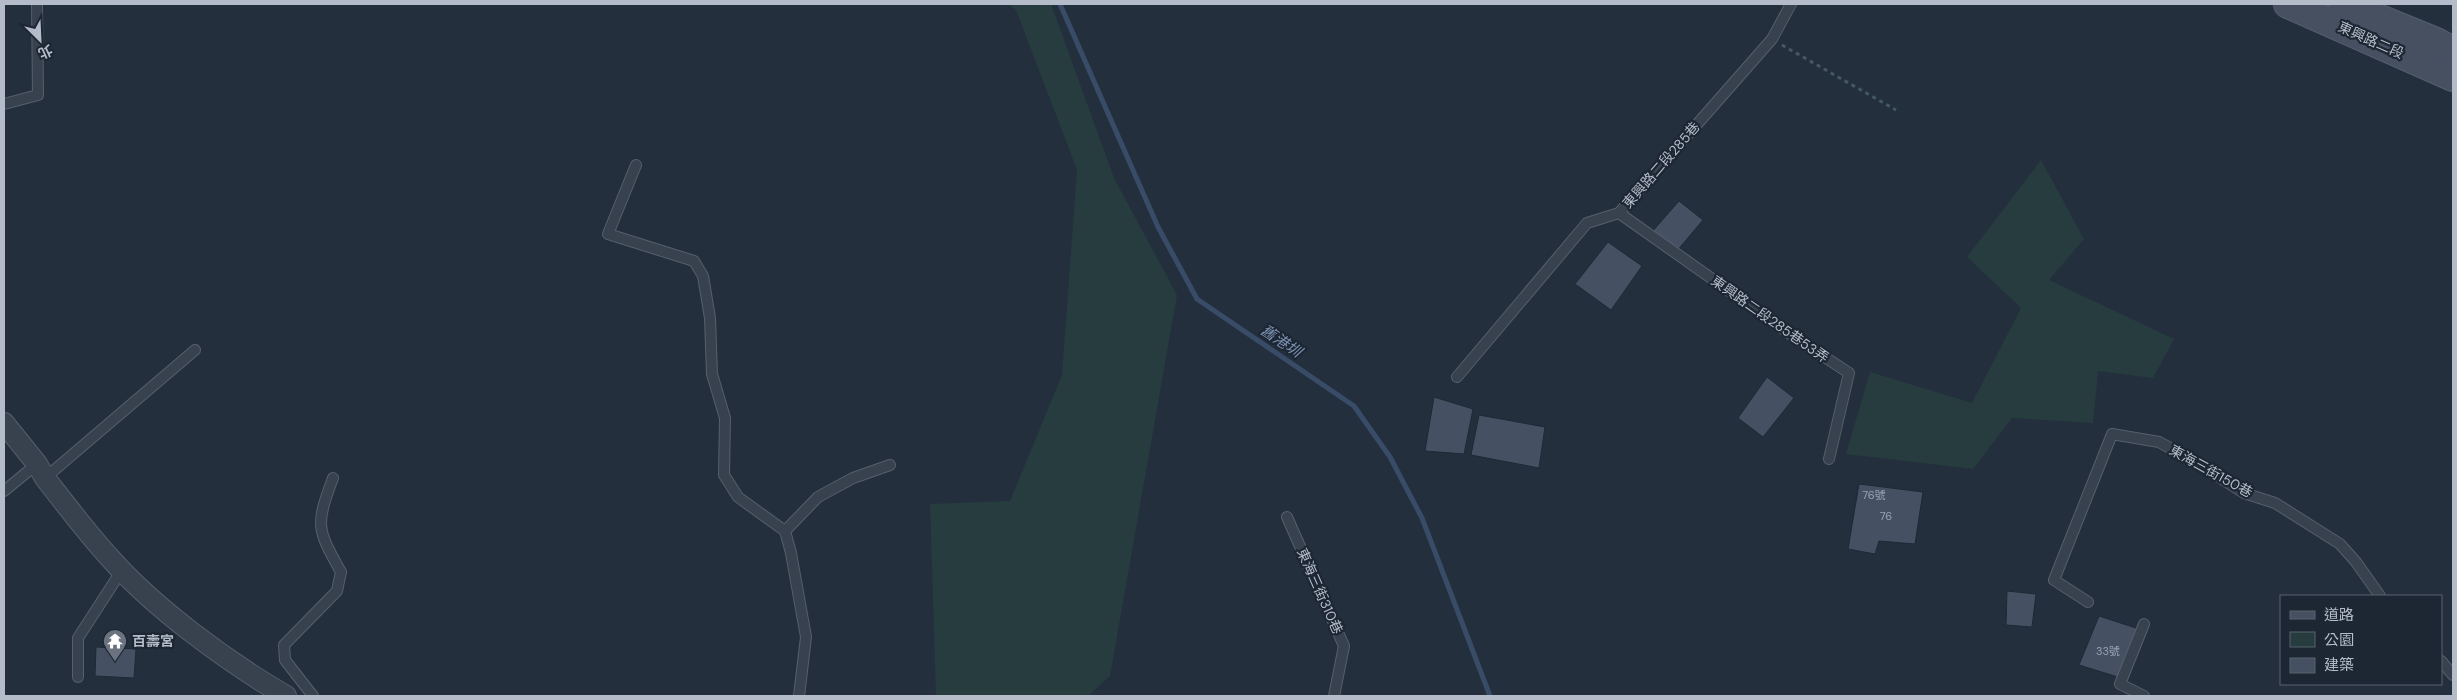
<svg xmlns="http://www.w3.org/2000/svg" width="2457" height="700" font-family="'DM Sans','Noto Sans TC',sans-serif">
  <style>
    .green { fill: #263c3f }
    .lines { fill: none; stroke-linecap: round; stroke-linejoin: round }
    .stream { stroke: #394c67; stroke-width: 5 }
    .building { fill: #455162; stroke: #1f2835 }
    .service-casing { stroke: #565f6c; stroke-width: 12 }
    .minor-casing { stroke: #565f6c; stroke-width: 22 }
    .secondary-casing { stroke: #565f6c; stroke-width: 30 }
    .path { stroke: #44595c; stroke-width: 3; stroke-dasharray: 4 4; stroke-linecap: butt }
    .service { stroke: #38414e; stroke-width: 10 }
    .minor { stroke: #38414e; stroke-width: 20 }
    .secondary { stroke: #465061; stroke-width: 28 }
    .labels { text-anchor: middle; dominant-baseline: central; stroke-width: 4.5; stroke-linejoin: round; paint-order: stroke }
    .number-label { font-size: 11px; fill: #98a1af }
    .street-label { font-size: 14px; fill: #b4bcc9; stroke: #1d2633 }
    .poi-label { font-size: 14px; font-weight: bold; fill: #b4bcc9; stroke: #1d2633; text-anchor: start }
    .water-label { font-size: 15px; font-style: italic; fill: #7c92b1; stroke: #1d2633 }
  </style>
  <rect width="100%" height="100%" fill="#242f3e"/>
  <g class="green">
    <polygon points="1009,4 1051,4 1114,178 1177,295 1110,676 1088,696 936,696 930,504 1010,501 1062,375 1077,170 1016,10"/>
    <polygon points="2041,160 2084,239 2049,280 2174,339 2153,378 2098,371 2093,423 2012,418 1973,469 1846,454 1870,372 1972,403 2021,308 1967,257"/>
  </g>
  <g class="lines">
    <polyline class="stream" points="1060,4 1158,227 1197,299 1354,406 1390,457 1422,518 1490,696"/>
  </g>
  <g class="building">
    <polygon points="1679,201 1703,220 1676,252 1651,233"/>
    <polygon points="1608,242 1642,266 1611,310 1575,284"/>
    <polygon points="1767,377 1794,398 1763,437 1738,418"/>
    <polygon points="1434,397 1473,409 1464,454 1425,451"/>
    <polygon points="1479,415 1545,427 1539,468 1471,455"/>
    <polygon points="1859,484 1923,492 1915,544 1879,541 1875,554 1848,549"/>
    <polygon points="2007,591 2036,594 2032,627 2006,625"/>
    <polygon points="2099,616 2139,629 2121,678 2079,665"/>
    <polygon points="96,647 136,649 134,678 95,676"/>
  </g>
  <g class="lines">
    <g class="service-casing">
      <g id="service">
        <polyline points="4,104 38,95 37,4"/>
        <polyline points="636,165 608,234 694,261 703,276 710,318 712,374 725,418 724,475 738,497 785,531 791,553 806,637 799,696"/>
        <polyline points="1619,213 1793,336 1849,373 1829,459"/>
        <polyline points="1457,377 1587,223 1619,213 1772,39 1791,4"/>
        <polyline points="45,478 195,350"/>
        <polyline points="4,491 37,464"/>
        <polyline points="1287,517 1344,646 1334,696"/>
        <polyline points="785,531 818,497 853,478 890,465"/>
        <polyline points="2088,602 2054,580 2112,434 2159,442 2194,461 2244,493 2275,503 2340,544 2356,562 2380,596"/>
        <polyline points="2441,661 2453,675"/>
        <polyline points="78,677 78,638 122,570"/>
        <path d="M313 696 285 660 284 645 337 591 341 572C317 529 315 526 333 478"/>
        <polyline points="2144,696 2120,684 2144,624"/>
      </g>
    </g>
    <g class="minor-casing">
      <path id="minor" d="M4 423 37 464 45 478C66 505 87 533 110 558 155 609 228 662 286 696"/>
    </g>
    <g class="secondary-casing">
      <g id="secondary">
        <polyline points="2288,4 2453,77"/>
        <polyline points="2343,4 2436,42 2453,51"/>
      </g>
    </g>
    <polyline class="path" points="1782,45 1896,110"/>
    <use href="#service" class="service"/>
    <use href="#minor" class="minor"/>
    <use href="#secondary" class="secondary"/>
  </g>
  <defs>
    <g id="temple-pin" transform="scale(1.25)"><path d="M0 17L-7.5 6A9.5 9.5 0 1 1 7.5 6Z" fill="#6b7280" stroke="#1d2633"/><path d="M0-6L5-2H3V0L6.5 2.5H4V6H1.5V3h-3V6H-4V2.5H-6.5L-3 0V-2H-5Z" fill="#fff"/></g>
  </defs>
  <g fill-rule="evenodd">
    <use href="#temple-pin" x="115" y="641"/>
  </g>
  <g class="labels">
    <g class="number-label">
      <text x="1874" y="495">76號</text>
      <text x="1886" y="516">76</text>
      <text x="2108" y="651">33號</text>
    </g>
    <g class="street-label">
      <text transform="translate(2371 40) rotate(24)">東興路二段</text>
      <text transform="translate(1661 165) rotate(-49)">東興路二段285巷</text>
      <text transform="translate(1770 319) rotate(35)">東興路二段285巷53弄</text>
      <text transform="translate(2211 471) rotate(29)">東海三街150巷</text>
      <text transform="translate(1320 591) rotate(66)">東海三街310巷</text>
    </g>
    <g class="poi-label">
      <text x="132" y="641">百壽宮</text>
    </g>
    <g class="water-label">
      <text transform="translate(1281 341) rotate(34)">舊港圳</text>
    </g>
  </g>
  <rect width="2457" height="700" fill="none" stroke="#b4bcc9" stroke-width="10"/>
  <rect x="2280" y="595" width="162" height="90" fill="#1d2633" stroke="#59626f"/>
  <rect x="2290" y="611" width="25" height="8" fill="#465061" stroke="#59626f"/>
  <text x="2324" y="620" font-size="15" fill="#b4bcc9">道路</text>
  <rect x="2290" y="632" width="25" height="15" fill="#263c3f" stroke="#59626f"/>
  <text x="2324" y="645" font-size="15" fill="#b4bcc9">公園</text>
  <rect x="2290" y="658" width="25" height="15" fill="#455162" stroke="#59626f"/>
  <text x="2324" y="670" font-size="15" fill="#b4bcc9">建築</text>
  <g transform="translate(40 40) rotate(156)" stroke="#1d2633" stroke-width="4" paint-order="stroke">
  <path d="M0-4L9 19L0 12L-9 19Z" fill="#b4bcc9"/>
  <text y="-8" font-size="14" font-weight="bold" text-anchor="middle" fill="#b4bcc9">北</text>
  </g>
</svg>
